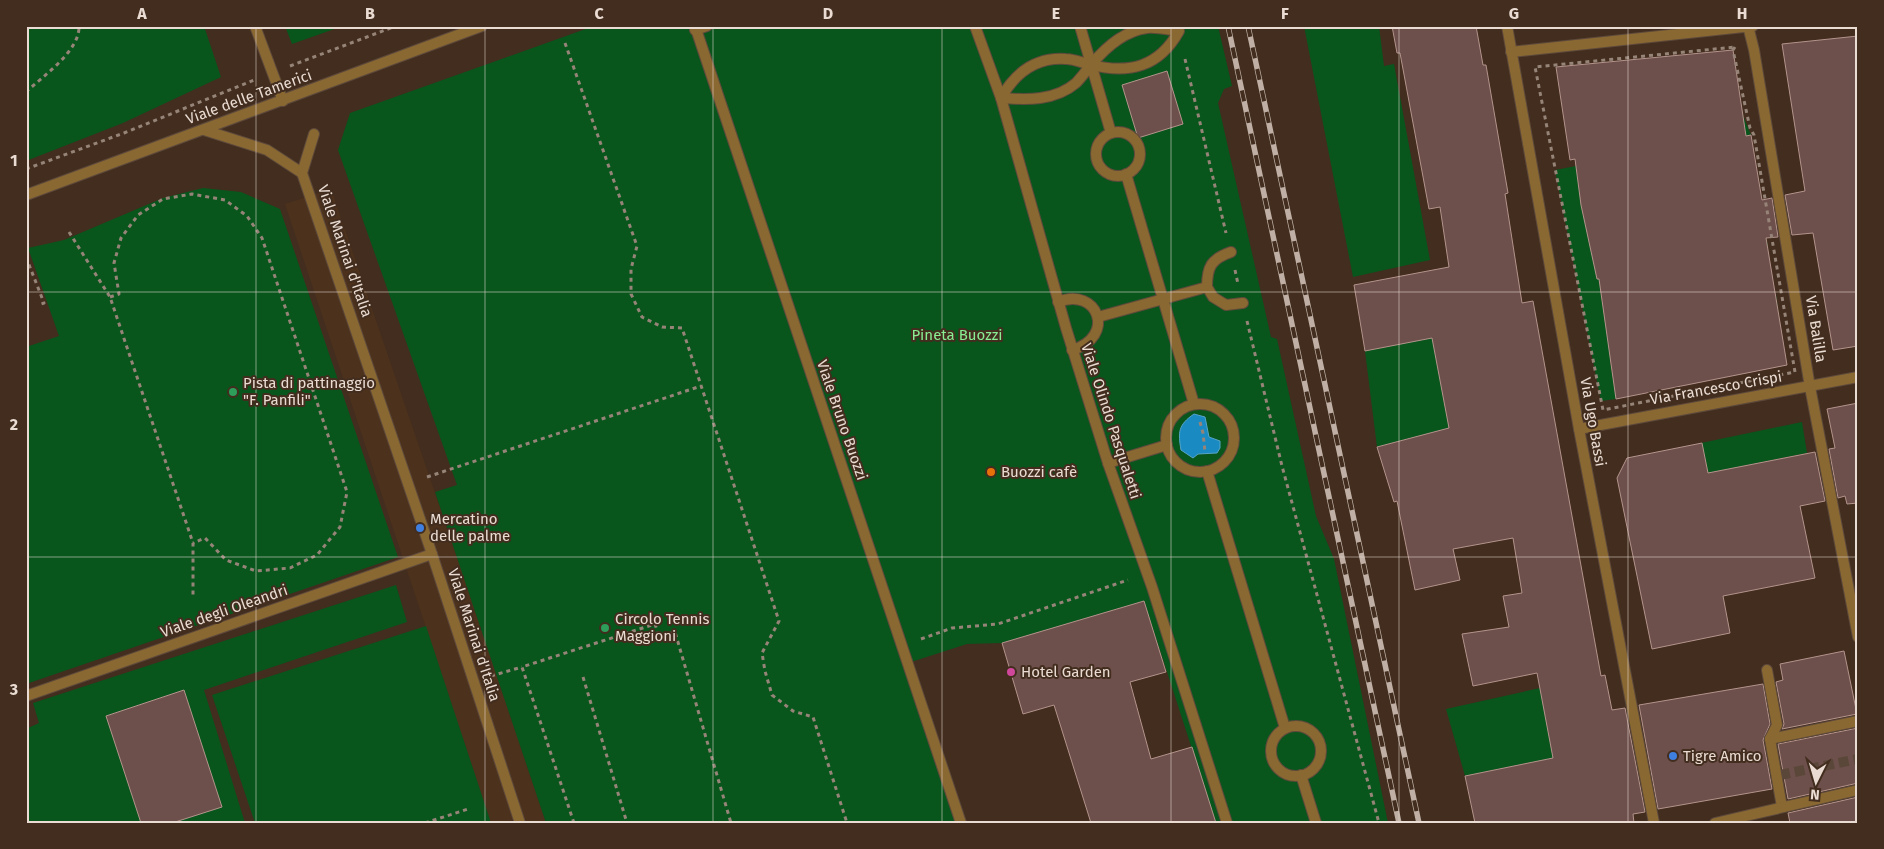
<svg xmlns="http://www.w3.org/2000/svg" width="1884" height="849" font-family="'Fira Sans',sans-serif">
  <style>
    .built { fill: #4c311d }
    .green { fill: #09561d; fill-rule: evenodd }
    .water { fill: #198bc2; stroke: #58a3c7 }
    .building { fill: #6d504b; stroke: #b4948d }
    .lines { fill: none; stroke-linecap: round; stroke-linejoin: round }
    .pedestrian-tunnel { stroke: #5b4739; stroke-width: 10; stroke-dasharray: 10 5; stroke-linecap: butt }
    .pedestrian-casing { stroke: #5d493b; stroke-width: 12 }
    .minor-casing { stroke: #5d493b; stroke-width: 12 }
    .tertiary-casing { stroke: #5d493b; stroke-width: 12 }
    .path { stroke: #968478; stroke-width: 3; stroke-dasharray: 4 4; stroke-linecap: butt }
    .pedestrian { stroke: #8a6832; stroke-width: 10 }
    .minor { stroke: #8a6832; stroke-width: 10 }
    .tertiary { stroke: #8a6832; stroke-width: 10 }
    .rail-casing { stroke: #bfafa5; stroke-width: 5.5 }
    .rail { stroke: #422d1e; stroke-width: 4; stroke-dasharray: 11; stroke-linecap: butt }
    .grid { fill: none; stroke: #eadcd3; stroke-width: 1; stroke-opacity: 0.55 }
    .leisure-dot { fill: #2e9e5b; stroke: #422d1e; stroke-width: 2 }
    .food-dot { fill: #e8710a; stroke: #422d1e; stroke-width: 2 }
    .shop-dot { fill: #3f7fe0; stroke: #422d1e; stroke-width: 2 }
    .hotel-dot { fill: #d1479c; stroke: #422d1e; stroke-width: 2 }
    .labels { text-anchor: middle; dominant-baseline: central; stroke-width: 4; stroke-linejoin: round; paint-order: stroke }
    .street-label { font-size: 15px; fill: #eadcd3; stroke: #422d1e }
    .park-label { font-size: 15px; fill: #89ed94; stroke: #422d1e }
    .poi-label { font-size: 15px; fill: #eadcd3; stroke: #422d1e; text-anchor: start }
    .neatline { fill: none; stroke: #eadcd3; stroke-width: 2 }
    .grid-label { font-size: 16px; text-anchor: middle; font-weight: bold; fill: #eadcd3 }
  </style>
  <rect width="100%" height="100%" fill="#422d1e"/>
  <polygon class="built" points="331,189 459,563 546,823 491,823 285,204"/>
  <g class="green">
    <polygon points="26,26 204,26 221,77 123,123 26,161"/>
    <polygon points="285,26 343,26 292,44"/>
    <polygon points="594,26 1218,26 1232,86 1224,89 1218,103 1271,337 1277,339 1316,516 1334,559 1388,823 1216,823 1144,601 1002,643 967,644 908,663 961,823 546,823 435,492 457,485 338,150 350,113"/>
    <polygon points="1304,26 1379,26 1384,66 1394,64 1430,260 1353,277"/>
    <path d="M1742 113 1751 135 1660 150 1670 208 1761 193 1762 200 1672 214 1679 249 1766 238 1768 246 1681 258 1689 309 1776 295 1780 325 1681 336 1682 347 1610 361 1616 399 1601 401 1555 170 1576 166 1583 216 1649 202 1642 155 1650 153 1647 127ZM1650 282 1660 345 1610 354 1600 289Z"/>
    <polygon points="203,188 241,192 280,209 398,557 26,684 26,347 59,336 28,248 64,240 163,198"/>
    <polygon points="1429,320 1449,428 1377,447 1365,351 1391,346"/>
    <polygon points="1802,422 1807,453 1708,473 1701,443"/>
    <polygon points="396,585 407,622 204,690 245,823 26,823 26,729 39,723 33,703"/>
    <polygon points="426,626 491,823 255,823 212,695"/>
    <polygon points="1540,688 1566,823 1545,823 1532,762 1465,776 1446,709"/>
  </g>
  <path class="water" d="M1194 414 1205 417 1209 437 1220 441V448L1217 453 1198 454 1193 458 1181 450C1178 432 1178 425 1194 414Z"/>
  <g class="building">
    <polygon points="1392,26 1476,26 1483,65 1486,65 1508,193 1505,194 1522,303 1533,301 1601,676 1605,675 1612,710 1625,708 1645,812 1633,814 1634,823 1475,823 1465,776 1553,758 1537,673 1473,686 1462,634 1509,627 1503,596 1522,593 1513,538 1453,549 1460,580 1415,590 1397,501 1394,502 1377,447 1449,428 1432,338 1365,351 1354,285 1449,267 1440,207 1429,209 1400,53 1397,53"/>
    <polygon points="1858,36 1858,346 1833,350 1813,233 1792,235 1785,195 1805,191 1782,44"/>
    <polygon points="1733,50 1746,136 1751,135 1762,200 1772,198 1778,237 1766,238 1787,365 1616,399 1599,279 1597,279 1581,205 1575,159 1570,160 1556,67"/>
    <polygon points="1167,71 1183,124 1138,138 1122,85"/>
    <polygon points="1858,403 1858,503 1847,504 1845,496 1838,498 1829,449 1835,448 1827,409"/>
    <polygon points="1702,443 1708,473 1815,452 1825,501 1800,506 1815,578 1723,596 1730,633 1652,649 1617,478 1627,458"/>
    <polygon points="1144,601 1166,672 1130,682 1151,759 1192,747 1216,823 1091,823 1054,705 1023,714 1002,643"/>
    <polygon points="1844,651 1857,714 1782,729 1784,724 1776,682 1783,680 1780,664"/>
    <polygon points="1763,684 1770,724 1763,740 1772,789 1658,809 1639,705"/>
    <polygon points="184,690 222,807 172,823 141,823 106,716"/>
    <polygon points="1858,728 1858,783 1788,799 1778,744"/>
    <polygon points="1858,797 1858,823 1790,823 1788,813"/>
  </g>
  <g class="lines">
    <polyline class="pedestrian-tunnel" points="1780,775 1858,759"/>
    <g class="pedestrian-casing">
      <g id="pedestrian">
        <polyline points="255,26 283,101"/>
        <polyline points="695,26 961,823"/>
        <polyline points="975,26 1001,98 1066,328 1108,463 1152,587 1227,823"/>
        <polyline points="1080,26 1111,133"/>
        <polyline points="695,30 707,26"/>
        <path d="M1091 65C1105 48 1123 31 1147 28 1157 27 1169 30 1179 31 1159 67 1130 74 1091 65 1082 63 1075 59 1066 59 1036 57 1015 73 1001 98 1027 100 1055 101 1076 83 1081 78 1086 71 1091 65"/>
        <polyline points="204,130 267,150 302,173"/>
        <circle cx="1118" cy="154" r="22"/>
        <polyline points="314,134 302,173 432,554 520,823"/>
        <polyline points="1126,174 1194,404"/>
        <path d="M1207 287C1207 267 1211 259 1231 252"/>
        <path d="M1058 302C1098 286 1117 337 1072 350"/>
        <polyline points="1098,317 1207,287 1213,297 1226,305 1243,303"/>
        <circle cx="1200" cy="438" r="34"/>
        <polyline points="1108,463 1167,445"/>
        <polyline points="1207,471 1285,728"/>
        <circle cx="1296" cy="751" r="25"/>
        <polyline points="1770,739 1782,807"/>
        <polyline points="1301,775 1316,823"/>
        <polyline points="1715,823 1858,790"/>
      </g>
    </g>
    <g class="minor-casing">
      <g id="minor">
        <polyline points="1507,26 1579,429 1654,823"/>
        <polyline points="1748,26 1754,50 1810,387 1858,637"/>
        <polyline points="1511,52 1753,26"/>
        <polyline points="1579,429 1858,377"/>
        <polyline points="1767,670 1777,725 1770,739"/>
        <polyline points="26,696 432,554"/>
        <polyline points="1770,739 1858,721"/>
      </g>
    </g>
    <g class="tertiary-casing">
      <polyline id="tertiary" points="26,195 482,26"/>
    </g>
    <g class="path">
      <polyline points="565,43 637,246 631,269 631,294 642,317 662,327 682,328 779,621 762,653 765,671 772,695 793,711 813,717 847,823"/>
      <polygon points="1735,47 1733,50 1750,128 1754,135 1795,372 1603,410 1535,67"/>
      <polyline points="1185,59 1226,233"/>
      <polyline points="290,66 396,26"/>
      <path d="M26 92C43 76 80 51 79 26"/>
      <polyline points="26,169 124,133 254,80"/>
      <polyline points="69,232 110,297 193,543 193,598"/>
      <polyline points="26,257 44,303 41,304"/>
      <polyline points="1235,270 1238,284"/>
      <polyline points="110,297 119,294 114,263 121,238 138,215 163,199 192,194 225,200 247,216 262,238 347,492 340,527 317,555 290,568 256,571 226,560 205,538 193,543"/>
      <polyline points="1247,321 1282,466 1379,823"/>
      <polyline points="1200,422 1203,433 1205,452"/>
      <polyline points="427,477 701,386"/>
      <polyline points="921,639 952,628 998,624 1128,580"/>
      <polyline points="491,676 522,667"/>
      <polyline points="583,677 627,823"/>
      <polyline points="425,823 468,809"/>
      <polyline points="574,823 522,667 655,624 659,637 675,632 731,823"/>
    </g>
    <use href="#pedestrian" class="pedestrian"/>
    <use href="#minor" class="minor"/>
    <use href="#tertiary" class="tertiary"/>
    <g class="rail-casing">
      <g id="rail">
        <polyline points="1228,26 1399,823"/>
        <polyline points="1248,26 1419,823"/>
      </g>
    </g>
    <use href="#rail" class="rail"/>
  </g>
  <path class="grid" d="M256 26V823M485 26V823M713 26V823M942 26V823M1171 26V823M1399 26V823M1628 26V823M26 292H1858M26 557H1858"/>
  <g class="leisure-dot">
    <circle cx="233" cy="392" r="5"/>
    <circle cx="605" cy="628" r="5"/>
  </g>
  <circle class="food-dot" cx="991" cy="472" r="5"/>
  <g class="shop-dot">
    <circle cx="420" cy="528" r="5"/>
    <circle cx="1673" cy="756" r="5"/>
  </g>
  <circle class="hotel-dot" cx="1011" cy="672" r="5"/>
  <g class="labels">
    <g class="street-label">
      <text transform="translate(249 97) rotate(-20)">Viale delle Tamerici</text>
      <text transform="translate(345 251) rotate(71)">Viale Marinai d'Italia</text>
      <text transform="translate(1816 329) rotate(81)">Via Balilla</text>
      <text transform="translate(1716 388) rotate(-10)">Via Francesco Crispi</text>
      <text transform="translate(842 420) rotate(71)">Viale Bruno Buozzi</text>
      <text transform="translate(1111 421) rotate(72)">Viale Olindo Pasqualetti</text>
      <text transform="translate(1593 422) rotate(80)">Via Ugo Bassi</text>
      <text transform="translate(224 611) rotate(-19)">Viale degli Oleandri</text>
      <text transform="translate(474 635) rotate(72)">Viale Marinai d'Italia</text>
    </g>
    <g class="park-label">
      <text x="957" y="335">Pineta Buozzi</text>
    </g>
    <g class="poi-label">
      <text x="243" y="383">Pista di pattinaggio<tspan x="243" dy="17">"F. Panfili"</tspan></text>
      <text x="1001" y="472">Buozzi cafè</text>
      <text x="430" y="519">Mercatino<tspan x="430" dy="17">delle palme</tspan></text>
      <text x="615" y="619">Circolo Tennis<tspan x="615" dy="17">Maggioni</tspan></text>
      <text x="1021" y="672">Hotel Garden</text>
      <text x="1683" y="756">Tigre Amico</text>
    </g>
  </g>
  <rect width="1884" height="849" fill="none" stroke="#422d1e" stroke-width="55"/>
  <g transform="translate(1816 782) rotate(185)" stroke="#422d1e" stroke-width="4" paint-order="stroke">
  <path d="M0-4L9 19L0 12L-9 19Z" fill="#eadcd3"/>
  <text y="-8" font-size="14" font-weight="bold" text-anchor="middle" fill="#eadcd3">N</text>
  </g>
  <rect x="28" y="28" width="1828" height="794" class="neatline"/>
  <g class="grid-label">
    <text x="142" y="19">A</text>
    <text x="370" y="19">B</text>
    <text x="599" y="19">C</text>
    <text x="828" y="19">D</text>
    <text x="1056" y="19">E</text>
    <text x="1285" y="19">F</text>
    <text x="1514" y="19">G</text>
    <text x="1742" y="19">H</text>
    <text x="14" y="166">1</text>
    <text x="14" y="430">2</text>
    <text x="14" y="695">3</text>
  </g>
</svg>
